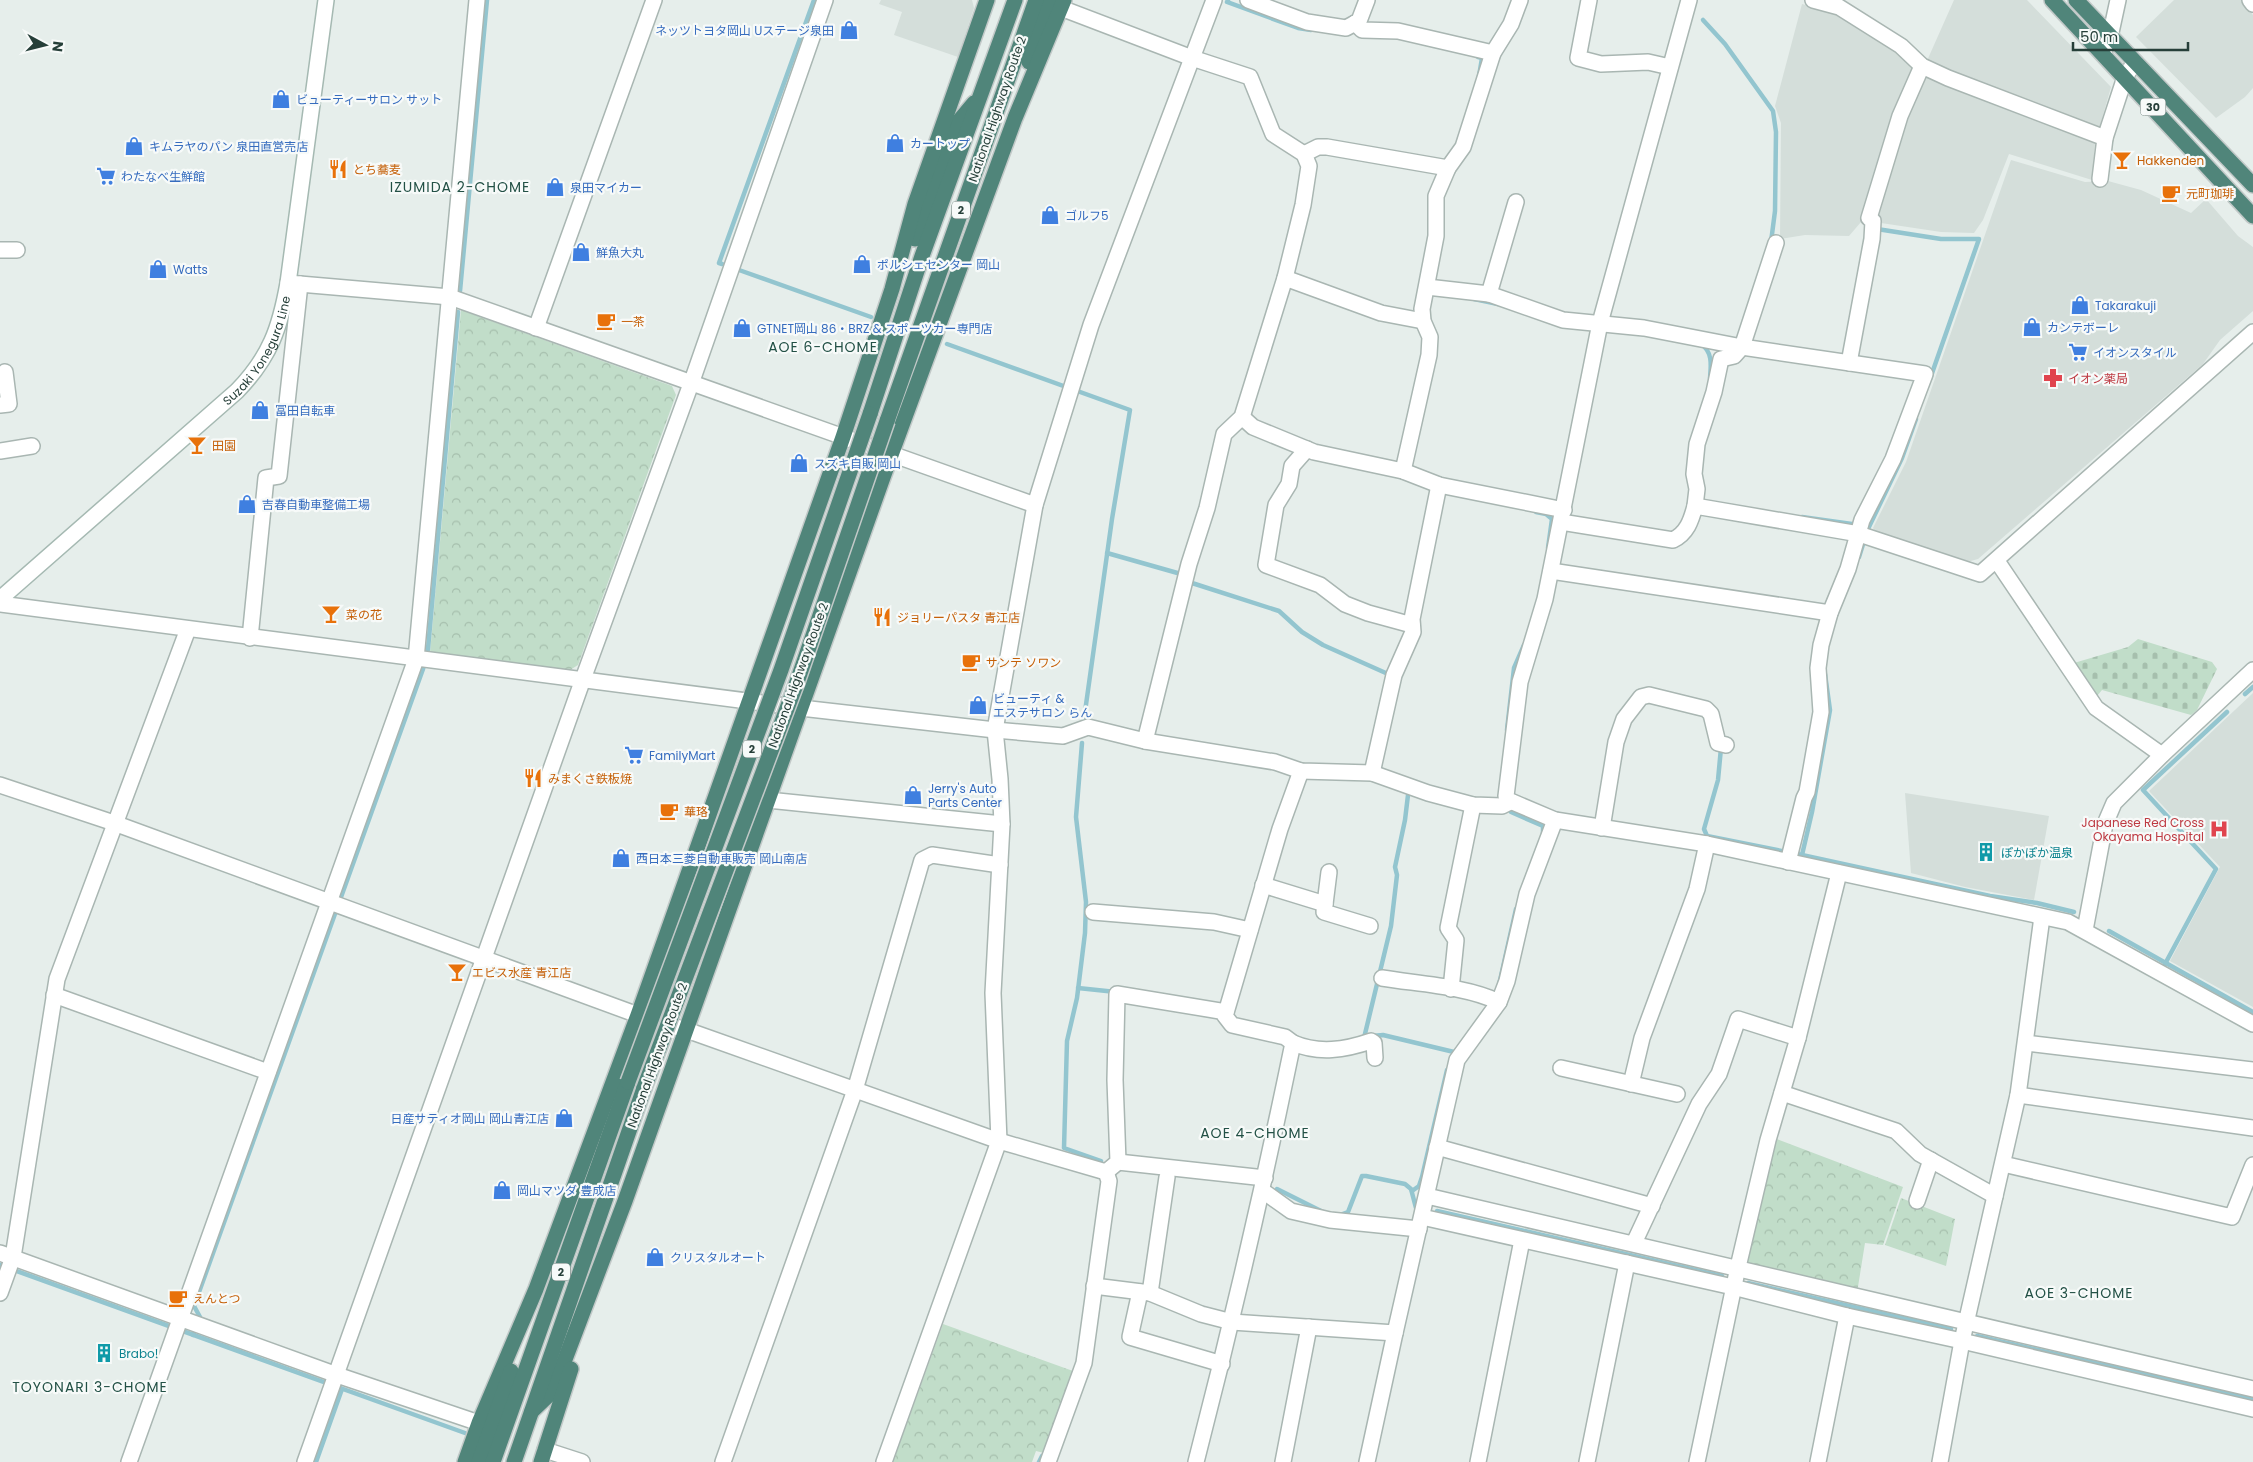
<svg xmlns="http://www.w3.org/2000/svg" width="2253" height="1462" font-family="Poppins,'Noto Sans JP',sans-serif">
  <style>
    .built { fill: #d4deda }
    .cemetery { fill: url(#cemetery-stones) }
    .park { fill: url(#park-crowns) }
    .lines { fill: none; stroke-linecap: round; stroke-linejoin: round }
    .stream { stroke: #93c5cf; stroke-width: 4.5 }
    .minor-casing { stroke: #a9b6b2; stroke-width: 18 }
    .secondary-casing { stroke: #a5b9b2; stroke-width: 18 }
    .trunk-casing { stroke: #c2c9c8; stroke-width: 18 }
    .minor { stroke: #fff; stroke-width: 15 }
    .secondary { stroke: #fff; stroke-width: 15 }
    .trunk { stroke: #50857a; stroke-width: 15 }
    .trunk-bridge-casing { stroke: #c2c9c8; stroke-width: 18; stroke-linecap: butt }
    .trunk-bridge { stroke: #50857a; stroke-width: 15 }
    .labels { text-anchor: middle; dominant-baseline: central; stroke-width: 4.5; stroke-linejoin: round; paint-order: stroke }
    .shield { fill: #f7faf9; stroke: #657773; stroke-width: 1 }
    .shield-label { font-size: 11px; font-weight: bold; fill: #263f39 }
    .shop-label { font-size: 12px; fill: #366cbe; stroke: #f7faf9; text-anchor: start }
    .street-label { font-size: 12px; fill: #263f39; stroke: #f7faf9 }
    .food-label { font-size: 12px; fill: #c56008; stroke: #f7faf9; text-anchor: start }
    .health-label { font-size: 12px; fill: #be3a42; stroke: #f7faf9; text-anchor: start }
    .culture-label { font-size: 12px; fill: #0d838f; stroke: #f7faf9; text-anchor: start }
    .neighbourhood-label { font-size: 14px; letter-spacing: 1px; fill: #235146; stroke: #f7faf9 }
  </style>
  <defs>
    <pattern id="cemetery-stones" width="16" height="16" patternUnits="userSpaceOnUse" patternTransform="scale(1.25)"><rect width="16" height="16" fill="#c1ddc9"/><path d="M2 7V4a2 2 0 0 1 4 0v3zM10 15v-3a2 2 0 0 1 4 0v3z" fill="#a6bfad"/></pattern>
    <pattern id="park-crowns" width="20" height="18" patternUnits="userSpaceOnUse" patternTransform="scale(1.25)"><rect width="20" height="18" fill="#c1ddc9"/><path d="M2 6a3 3 0 1 1 6 0M12 15a3 3 0 1 1 6 0" fill="none" stroke="#a6bfad"/></pattern>
  </defs>
  <rect width="100%" height="100%" fill="#e6eeeb"/>
  <g class="built">
    <polygon points="881,0 972,0 974,8 958,57 894,35 902,12 879,4"/>
    <polygon points="1954,0 2027,0 2111,87 2095,143 2092,180 2009,154 1983,220 1974,233 1941,232 1881,223 1861,222 1849,236 1805,235 1780,239 1781,123 1775,106 1802,4 1844,16 1926,63"/>
    <polygon points="2174,0 2242,0 2253,15 2253,88 2245,97 2216,118 2136,37"/>
    <polygon points="2011,160 2085,182 2108,181 2141,190 2191,213 2206,199 2238,236 2253,247 2253,311 2220,340 2203,364 1978,559 1967,562 1877,534 1873,528 1906,462"/>
    <polygon points="2253,693 2253,1007 2170,961 2220,867 2149,791"/>
    <polygon points="1905,793 2049,816 2034,900 1965,887 1911,873"/>
  </g>
  <polygon class="cemetery" points="2138,639 2212,662 2217,669 2197,710 2191,715 2102,690 2097,696 2074,663 2128,647"/>
  <g class="park">
    <polygon points="461,310 672,386 676,395 578,665 570,670 430,653"/>
    <polygon points="1774,1138 1903,1187 1883,1245 1865,1243 1857,1293 1749,1266 1745,1259"/>
    <polygon points="1901,1198 1955,1219 1946,1266 1885,1245"/>
    <polygon points="943,1324 1073,1371 1044,1453 1036,1451 1032,1462 893,1462"/>
  </g>
  <g class="lines">
    <g class="stream">
      <polyline points="1228,0 1227,2 1298,28 1311,30"/>
      <polyline points="1703,20 1725,44 1773,111 1776,132 1775,211 1771,242"/>
      <polyline points="1478,57 1482,58 1479,76"/>
      <polyline points="1877,229 1941,239 1979,239 1930,379"/>
      <polyline points="722,264 719,263 814,0"/>
      <polyline points="739,270 871,317"/>
      <polyline points="460,291 487,0"/>
      <polyline points="1474,299 1498,304"/>
      <polyline points="947,344 1130,410 1112,519 1083,726"/>
      <path d="M1701 344C1713 352 1711 366 1710 378"/>
      <polyline points="1536,512 1546,514 1552,519 1548,548"/>
      <polyline points="1802,517 1859,525"/>
      <polyline points="1867,531 1902,458 1916,419"/>
      <polyline points="1107,553 1181,574"/>
      <polyline points="1859,557 1865,538"/>
      <polyline points="1192,583 1279,611 1302,632 1323,645 1388,674 1387,678"/>
      <polyline points="2245,694 2253,687"/>
      <polyline points="1507,730 1514,668 1524,645"/>
      <polyline points="1082,743 1076,817 1086,902 1085,933 1077,998 1067,1041 1064,1148 1101,1161"/>
      <polyline points="1721,748 1718,780 1704,829 1707,836 1802,855 1990,896 2037,903 2074,912"/>
      <polyline points="1511,812 1543,826 1543,834"/>
      <polyline points="1802,855 1812,812 1830,710 1825,674"/>
      <polyline points="2109,931 2253,1012"/>
      <polyline points="2165,964 2216,869 2143,790 2227,712"/>
      <polyline points="1499,985 1516,909"/>
      <polyline points="1078,988 1116,992"/>
      <polyline points="1372,1036 1383,1035 1454,1052"/>
      <polyline points="1364,1038 1391,926 1397,875 1395,867 1405,820 1408,795"/>
      <polyline points="1277,1189 1323,1212"/>
      <polyline points="1412,1191 1419,1186 1422,1177 1447,1070"/>
      <polyline points="1437,1211 1722,1276"/>
      <polyline points="1340,1215 1348,1212 1362,1176 1366,1176 1405,1184 1411,1189 1416,1208"/>
      <polyline points="0,1265 465,1433"/>
      <polyline points="1748,1283 1951,1329"/>
      <polyline points="193,1335 200,1317 194,1306 423,669 428,649 458,312"/>
      <polyline points="1977,1336 2253,1399"/>
      <polyline points="316,1462 342,1389"/>
      <polyline points="1039,1462 1042,1456"/>
    </g>
    <g class="minor-casing">
      <g id="minor">
        <polyline points="1248,0 1307,22 1346,28 1359,21 1367,0"/>
        <polyline points="1589,0 1578,58 1601,64 1648,62 1670,67"/>
        <polyline points="1689,0 1600,323 1545,599 1520,682 1506,796 1508,800 1555,820 1707,844 2068,922 2253,1024"/>
        <polyline points="1813,0 1839,7 1901,46 1922,66 1948,78 2105,138 2125,77 2135,62"/>
        <polyline points="2250,0 2253,4"/>
        <polyline points="1061,8 1192,58 1250,77 1273,134 1304,154 1309,166 1303,205 1285,278 1242,417 1224,434 1207,508 1189,564 1145,741"/>
        <polyline points="1355,23 1362,30 1398,31 1493,53"/>
        <polyline points="2103,54 2110,37 2118,0"/>
        <polyline points="1304,154 1318,147 1327,147 1448,168"/>
        <polyline points="2100,179 2105,138"/>
        <polyline points="0,250 17,250"/>
        <polyline points="1285,278 1381,313 1423,321"/>
        <polyline points="288,283 450,297 1035,505"/>
        <polyline points="1427,287 1489,294 1563,320 1644,328 1742,347 1925,374 1893,459 1862,520 1848,569 1830,613 1821,645 1818,668 1821,712 1807,792 1804,798 1788,862"/>
        <polyline points="1489,294 1516,202"/>
        <polyline points="536,328 654,0"/>
        <polyline points="1849,363 1872,239 1873,221 1869,218 1900,116 1922,66"/>
        <polyline points="0,405 9,404 5,372"/>
        <polyline points="1242,417 1253,427 1314,452 1403,471 1439,485 1564,510"/>
        <polyline points="1307,449 1292,466 1289,484 1276,505 1266,565 1320,585 1345,604 1368,613 1412,625"/>
        <polyline points="0,451 32,446"/>
        <polyline points="1403,471 1429,355 1430,337 1423,321 1422,309 1436,236 1436,196 1448,168 1463,147 1493,53 1511,24 1520,0"/>
        <polyline points="1695,506 1697,489 1694,474 1697,444 1714,392 1721,359 1734,356 1742,347 1776,243"/>
        <path d="M1561 522 1673 540C1687 533 1691 521 1695 506L1859 534 1980 574 2253 332"/>
        <polyline points="1997,561 2096,708 2162,755"/>
        <polyline points="1551,571 1830,613"/>
        <polyline points="0,604 801,708 995,730 1063,736 1088,727 1145,741 1275,762 1301,771 1372,773 1428,793 1473,805 1502,806 1510,802"/>
        <polyline points="250,638 266,478 279,476 300,284"/>
        <polyline points="1372,773 1394,675 1413,632 1412,619 1439,485"/>
        <polyline points="0,785 114,823 638,1015 695,1033 999,1141 1106,1172 1109,1181 1084,1363 1048,1462"/>
        <polyline points="768,800 1002,824"/>
        <polyline points="1602,828 1616,742 1624,719 1641,697 1649,695 1706,709 1711,714 1718,743 1726,745"/>
        <polyline points="1329,872 1324,912 1370,926"/>
        <polyline points="1263,885 1325,904"/>
        <polyline points="1093,912 1214,922 1250,930"/>
        <polyline points="2085,930 2105,824 2114,803 2162,755 2253,670"/>
        <path d="M1382 978C1418 984 1466 986 1499 1002"/>
        <polyline points="1451,989 1456,940 1448,928 1473,805"/>
        <polyline points="54,995 268,1072"/>
        <path d="M1293 1043C1319 1054 1345 1050 1371 1041L1374 1043 1375 1058"/>
        <polyline points="2026,1043 2253,1070"/>
        <polyline points="1561,1068 1677,1094"/>
        <polyline points="1631,1084 1642,1038 1697,889 1707,844"/>
        <polyline points="1782,1093 1896,1131 1920,1154 1995,1196"/>
        <polyline points="2018,1095 2253,1128"/>
        <polyline points="1437,1147 1652,1206"/>
        <polyline points="1118,1162 1265,1178"/>
        <polyline points="2003,1164 2232,1217 2253,1165"/>
        <polyline points="1106,1172 1118,1162 1115,1080 1117,994 1226,1012"/>
        <polyline points="1263,1191 1291,1211 1330,1220 1419,1229"/>
        <polyline points="1427,1196 2253,1389"/>
        <polyline points="1917,1201 1931,1160"/>
        <polyline points="1422,1217 1733,1287 1847,1316 1962,1341 2253,1409"/>
        <polyline points="1634,1243 1699,1104 1719,1074 1738,1019 1798,1038"/>
        <polyline points="0,1253 337,1375 479,1423"/>
        <polyline points="1094,1286 1150,1293 1201,1314 1232,1322 1395,1333 1457,1060 1499,1002 1507,981 1527,894 1555,820"/>
        <polyline points="1140,1292 1130,1337 1222,1364"/>
        <polyline points="0,1293 13,1257 57,979 188,629"/>
        <polyline points="1150,1293 1167,1177"/>
        <polyline points="545,1450 582,1462"/>
        <polyline points="129,1462 416,659 477,0"/>
        <polyline points="305,1462 583,679 692,381 825,0"/>
        <polyline points="723,1462 855,1090 922,860 932,855 1000,865"/>
        <polyline points="884,1462 999,1141 993,993 1002,824 1000,779 995,730 1035,505 1091,325 1214,0"/>
        <path d="M1196 1462C1232 1323 1264 1184 1293 1043L1285 1037 1232 1025 1225 1016 1280 829 1301 771"/>
        <polyline points="1283,1462 1309,1327"/>
        <polyline points="1367,1462 1395,1333"/>
        <polyline points="1478,1462 1522,1240"/>
        <polyline points="1587,1462 1627,1263"/>
        <polyline points="1697,1462 1738,1267 1768,1140 1798,1038 1839,873"/>
        <polyline points="1818,1462 1847,1316"/>
        <polyline points="1940,1462 1962,1341 2018,1095 2042,917"/>
      </g>
    </g>
    <g class="secondary-casing">
      <g id="secondary">
        <path id="s1" d="M0 599 237 391C270 357 280 328 288 283L326 0"/>
      </g>
    </g>
    <g class="trunk-casing">
      <g id="trunk">
        <polyline points="2052,0 2253,216"/>
        <polyline points="2076,0 2253,185"/>
        <polyline points="1029,62 1050,0"/>
        <polyline points="915,239 958,122 974,103"/>
        <polyline points="870,414 922,256 1015,0"/>
        <polyline points="887,421 1036,0"/>
        <polyline points="532,1411 553,1391 625,1201 891,455 1015,118 1064,0"/>
        <polyline points="465,1462 479,1423 536,1289 638,1015 843,437 892,289 915,204 987,0"/>
        <polyline points="479,1462 511,1371"/>
        <polyline points="493,1462 628,1082"/>
        <polyline points="514,1462 644,1088"/>
        <polyline points="541,1462 571,1369"/>
      </g>
    </g>
    <use href="#minor" class="minor"/>
    <use href="#secondary" class="secondary"/>
    <use href="#trunk" class="trunk"/>
    <g class="trunk-bridge-casing">
      <g id="trunk-bridge">
        <polyline points="628,1082 781,670 870,414"/>
        <polyline points="644,1088 797,682 887,421"/>
      </g>
    </g>
    <use href="#trunk-bridge" class="trunk-bridge"/>
  </g>
  <defs>
    <g id="shop-bare" transform="scale(1.5)"><path d="M-5-2.5h2.3a2.7 3.5 0 0 1 5.4 0H5L5.5 6h-11ZM-1.5-2.5h3a1.5 2.3 0 0 0-3 0Z" fill="#3f7fe0" stroke="#f7faf9" stroke-width="2.5" paint-order="stroke"/></g>
    <g id="bar-bare" transform="scale(1.5)"><path d="M-6-5H6L.8 .8V4.5H3.5V6h-7V4.5H-.8V.8Z" fill="#e8710a" stroke="#f7faf9" stroke-width="2.5" paint-order="stroke"/></g>
    <g id="restaurant-bare" transform="scale(1.5)"><path d="M-5-6h1v4h1v-4h1v4h1v-4h1v5L-1.5 .5V6h-2V.5L-5-1ZM5-6V6H3V1.5H1.5Q1.5-4 5-6Z" fill="#e8710a" stroke="#f7faf9" stroke-width="2.5" paint-order="stroke"/></g>
    <g id="supermarket-bare" transform="scale(1.5)"><path d="M-6-5.5h2.5l.6 2H6L4.5 2H-2.5L-4.4-4H-6ZM-1.5 3.2a1.3 1.3 0 1 0 .1 0ZM3 3.2a1.3 1.3 0 1 0 .1 0Z" fill="#3f7fe0" stroke="#f7faf9" stroke-width="2.5" paint-order="stroke"/></g>
    <g id="cafe-bare" transform="scale(1.5)"><path d="M-5.5-4.5H6V0H3Q3 3.5 0 3.5H-2.5Q-5.5 3.5-5.5 0ZM3-3.2v2h1.7v-2ZM-6 4.5H4V6H-6Z" fill="#e8710a" stroke="#f7faf9" stroke-width="2.5" paint-order="stroke"/></g>
    <g id="pharmacy-bare" transform="scale(1.5)"><path d="M-2-6h4v4h4v4h-4v4h-4v-4h-4v-4h4Z" fill="#e0444e" stroke="#f7faf9" stroke-width="2.5" paint-order="stroke"/></g>
    <g id="hospital-bare" transform="scale(1.5)"><path d="M-5-5h3v3.5h4V-5h3V5h-3V1.5h-4V5h-3Z" fill="#e0444e" stroke="#f7faf9" stroke-width="2.5" paint-order="stroke"/></g>
    <g id="building-bare" transform="scale(1.5)"><path d="M-4-6H4V6H1V3H-1V6H-4ZM-2.5-4.3h1.7v1.8h-1.7ZM.8-4.3h1.7v1.8H.8ZM-2.5-1h1.7V.8h-1.7ZM.8-1h1.7V.8H.8Z" fill="#0f9aa8" stroke="#f7faf9" stroke-width="2.5" paint-order="stroke"/></g>
  </defs>
  <g fill-rule="evenodd">
    <use href="#shop-bare" x="849" y="30"/>
    <use href="#shop-bare" x="281" y="99"/>
    <use href="#shop-bare" x="895" y="143"/>
    <use href="#shop-bare" x="134" y="146"/>
    <use href="#bar-bare" x="2122" y="160"/>
    <use href="#restaurant-bare" x="338" y="169"/>
    <use href="#supermarket-bare" x="106" y="176"/>
    <use href="#shop-bare" x="555" y="187"/>
    <use href="#cafe-bare" x="2171" y="193"/>
    <use href="#shop-bare" x="1050" y="215"/>
    <use href="#shop-bare" x="581" y="252"/>
    <use href="#shop-bare" x="862" y="264"/>
    <use href="#shop-bare" x="158" y="269"/>
    <use href="#shop-bare" x="2080" y="305"/>
    <use href="#cafe-bare" x="606" y="321"/>
    <use href="#shop-bare" x="2032" y="327"/>
    <use href="#shop-bare" x="742" y="328"/>
    <use href="#supermarket-bare" x="2078" y="352"/>
    <use href="#pharmacy-bare" x="2053" y="378"/>
    <use href="#shop-bare" x="260" y="410"/>
    <use href="#bar-bare" x="197" y="445"/>
    <use href="#shop-bare" x="799" y="463"/>
    <use href="#shop-bare" x="247" y="504"/>
    <use href="#bar-bare" x="331" y="614"/>
    <use href="#restaurant-bare" x="882" y="617"/>
    <use href="#cafe-bare" x="971" y="662"/>
    <use href="#shop-bare" x="978" y="705"/>
    <use href="#supermarket-bare" x="634" y="755"/>
    <use href="#restaurant-bare" x="533" y="778"/>
    <use href="#shop-bare" x="913" y="795"/>
    <use href="#cafe-bare" x="669" y="811"/>
    <use href="#hospital-bare" x="2219" y="829"/>
    <use href="#building-bare" x="1986" y="852"/>
    <use href="#shop-bare" x="621" y="858"/>
    <use href="#bar-bare" x="457" y="972"/>
    <use href="#shop-bare" x="564" y="1118"/>
    <use href="#shop-bare" x="502" y="1190"/>
    <use href="#shop-bare" x="655" y="1257"/>
    <use href="#cafe-bare" x="178" y="1298"/>
    <use href="#building-bare" x="104" y="1353"/>
  </g>
  <g class="labels">
    <g class="shield">
      <rect x="2140.5" y="98.5" width="25" height="17" rx="4"/>
      <rect x="952" y="201.5" width="18" height="17" rx="4"/>
      <rect x="743" y="740.5" width="18" height="17" rx="4"/>
      <rect x="552" y="1263.5" width="18" height="17" rx="4"/>
    </g>
    <g class="shield-label">
      <text x="2153" y="107">30</text>
      <text x="961" y="210">2</text>
      <text x="752" y="749">2</text>
      <text x="561" y="1272">2</text>
    </g>
    <g class="shop-label">
      <text x="834" y="30" text-anchor="end">ネッツトヨタ岡山 Uステージ泉田</text>
      <text x="296" y="99">ビューティーサロン サット</text>
      <text x="910" y="143">カートップ</text>
      <text x="149" y="146">キムラヤのパン 泉田直営売店</text>
      <text x="121" y="176">わたなべ生鮮館</text>
      <text x="570" y="187">泉田マイカー</text>
      <text x="1065" y="215">ゴルフ5</text>
      <text x="596" y="252">鮮魚大丸</text>
      <text x="877" y="264">ポルシェセンター 岡山</text>
      <text x="173" y="269">Watts</text>
      <text x="2095" y="305">Takarakuji</text>
      <text x="2047" y="327">カンテボーレ</text>
      <text x="757" y="328">GTNET岡山 86・BRZ &amp; スポーツカー専門店</text>
      <text x="2093" y="352">イオンスタイル</text>
      <text x="275" y="410">冨田自転車</text>
      <text x="814" y="463">スズキ自販 岡山</text>
      <text x="262" y="504">吉春自動車整備工場</text>
      <text x="993" y="698">ビューティ &amp;<tspan x="993" dy="14">エステサロン らん</tspan></text>
      <text x="649" y="755">FamilyMart</text>
      <text x="928" y="788">Jerry's Auto<tspan x="928" dy="14">Parts Center</tspan></text>
      <text x="636" y="858">西日本三菱自動車販売 岡山南店</text>
      <text x="549" y="1118" text-anchor="end">日産サティオ岡山 岡山青江店</text>
      <text x="517" y="1190">岡山マツダ 豊成店</text>
      <text x="670" y="1257">クリスタルオート</text>
    </g>
    <g class="street-label">
      <text transform="translate(997 109) rotate(-71)">National Highway Route 2</text>
      <text stroke="none"><textPath href="#s1" startOffset="361">Suzaki Yonegura Line</textPath></text>
      <text transform="translate(798 675) rotate(-70)">National Highway Route 2</text>
      <text transform="translate(657 1055) rotate(-70)">National Highway Route 2</text>
    </g>
    <g class="food-label">
      <text x="2137" y="160">Hakkenden</text>
      <text x="353" y="169">とち蕎麦</text>
      <text x="2186" y="193">元町珈琲</text>
      <text x="621" y="321">一茶</text>
      <text x="212" y="445">田園</text>
      <text x="346" y="614">菜の花</text>
      <text x="897" y="617">ジョリーパスタ 青江店</text>
      <text x="986" y="662">サンテ ソワン</text>
      <text x="548" y="778">みまくさ鉄板焼</text>
      <text x="684" y="811">華珞</text>
      <text x="472" y="972">エビス水産 青江店</text>
      <text x="193" y="1298">えんとつ</text>
    </g>
    <g class="health-label">
      <text x="2068" y="378">イオン薬局</text>
      <text x="2204" y="822" text-anchor="end">Japanese Red Cross<tspan x="2204" dy="14">Okayama Hospital</tspan></text>
    </g>
    <g class="culture-label">
      <text x="2001" y="852">ぽかぽか温泉</text>
      <text x="119" y="1353">Brabo!</text>
    </g>
    <g class="neighbourhood-label">
      <text x="460" y="187">IZUMIDA 2-CHOME</text>
      <text x="823" y="347">AOE 6-CHOME</text>
      <text x="1255" y="1133">AOE 4-CHOME</text>
      <text x="2079" y="1293">AOE 3-CHOME</text>
      <text x="90" y="1387">TOYONARI 3-CHOME</text>
    </g>
  </g>
  <g transform="translate(45 45) rotate(97)" stroke="#f7faf9" stroke-width="4" paint-order="stroke">
  <path d="M0-4L9 19L0 12L-9 19Z" fill="#263f39"/>
  <text y="-8" font-size="14" font-weight="bold" text-anchor="middle" fill="#263f39">N</text>
  </g>
  <path d="M2073 42v8h115v-8" fill="none" stroke="#263f39" stroke-width="2.5"/>
  <text x="2080" y="42" font-size="15" fill="#263f39" stroke="#f7faf9" stroke-width="4" paint-order="stroke">50 m</text>
</svg>
